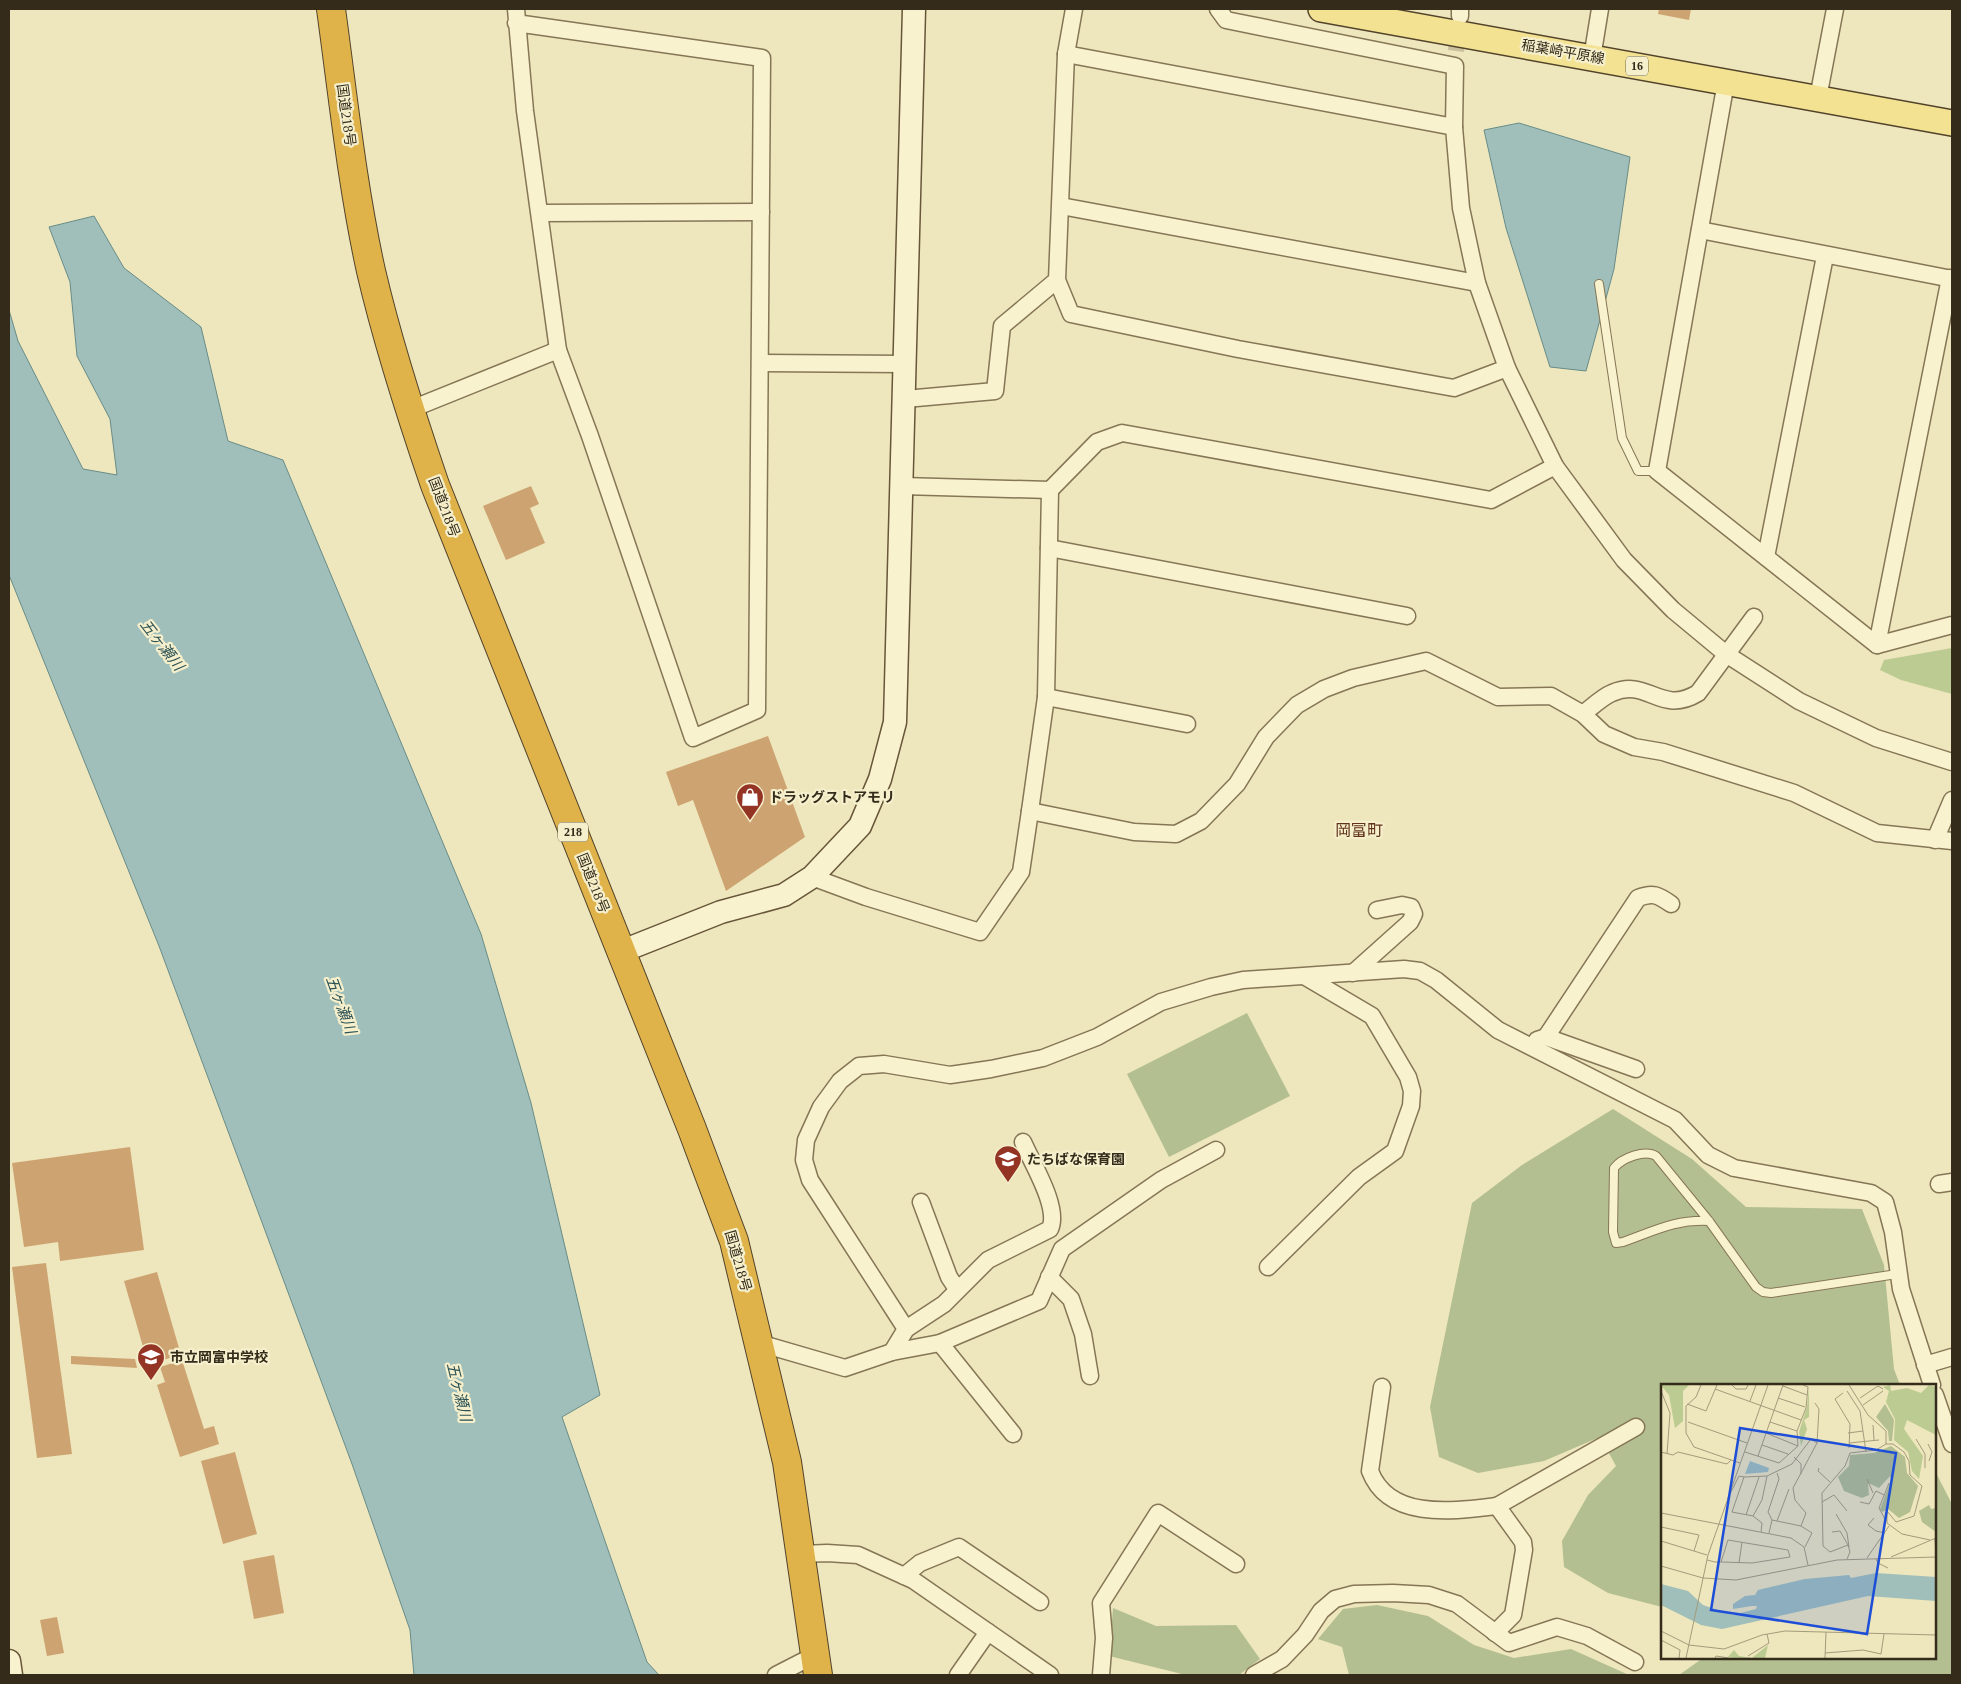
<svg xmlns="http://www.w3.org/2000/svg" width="1961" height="1684" font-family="'Times New Roman','Noto Sans JP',serif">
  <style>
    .green { fill: #bccb91 }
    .cemetery { fill: #b3bf90 }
    .water { fill: #a0bfba; stroke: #688c88 }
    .building { fill: #cda471 }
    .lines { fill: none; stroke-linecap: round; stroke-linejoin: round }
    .street-tunnel { stroke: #c9c19c; stroke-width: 16; stroke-dasharray: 16 8; stroke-linecap: butt }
    .lane-casing { stroke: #857656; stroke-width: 10 }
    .street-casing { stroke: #857656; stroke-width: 19 }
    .secondary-casing { stroke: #675639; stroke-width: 25 }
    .primary-casing { stroke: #52432b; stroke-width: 28 }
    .highway-casing { stroke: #52432b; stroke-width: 30 }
    .lane { stroke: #f9f2cf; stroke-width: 8 }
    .street { stroke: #f9f2cf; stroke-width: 16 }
    .secondary { stroke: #f9f2cf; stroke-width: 22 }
    .primary { stroke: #f3e292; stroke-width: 25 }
    .highway { stroke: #e0b34a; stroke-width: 28 }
    .labels { text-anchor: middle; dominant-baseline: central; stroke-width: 4.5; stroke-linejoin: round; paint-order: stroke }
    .shield { fill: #f5efcc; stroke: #6e6650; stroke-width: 1 }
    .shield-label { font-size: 12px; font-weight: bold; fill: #342b1b }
    .street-label { font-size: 14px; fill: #342b1b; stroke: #f5efcc }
    .poi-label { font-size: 14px; font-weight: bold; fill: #342b1b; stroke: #f5efcc; text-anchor: start }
    .water-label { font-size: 15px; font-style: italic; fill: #2a5154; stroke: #f5efcc }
    .quarter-label { font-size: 16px; fill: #61331a; stroke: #f5efcc }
    .inset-road { fill: none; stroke: #a49b7c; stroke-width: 1 }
    .view { fill: #1d4ed8; fill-opacity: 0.15; stroke: #1d4ed8; stroke-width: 2.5 }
    .inset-edge { fill: none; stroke: #342b1b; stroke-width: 2.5 }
  </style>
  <rect width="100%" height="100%" fill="#eee6bc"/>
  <polygon class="green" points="1952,648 1952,694 1901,680 1880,670 1884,660"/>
  <g class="cemetery">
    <polygon points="1247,1013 1290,1096 1169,1157 1127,1074"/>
    <polygon points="1613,1109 1692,1159 1746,1207 1862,1209 1884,1265 1894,1369 1900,1385 1662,1385 1662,1607 1608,1593 1564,1567 1562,1541 1588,1495 1616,1466 1600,1437 1544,1461 1478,1473 1439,1457 1430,1407 1472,1203 1522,1165"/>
    <polygon points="1935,1471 1952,1504 1952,1675 1679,1675 1703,1658 1935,1658"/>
    <polygon points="1377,1605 1428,1616 1474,1645 1514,1658 1571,1649 1629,1675 1349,1675 1342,1647 1318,1639 1343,1609"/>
    <polygon points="1113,1608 1156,1626 1236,1625 1260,1659 1239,1675 1186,1675 1109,1656"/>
  </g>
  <g class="water">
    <polygon points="1519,123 1630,157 1614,269 1586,371 1550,367 1506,228 1484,130"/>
    <polygon points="94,216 124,268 201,327 228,441 283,460 481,934 531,1103 600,1395 562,1417 647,1662 659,1675 414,1675 410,1630 352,1464 159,946 9,575 9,310 18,341 83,469 117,475 110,419 77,356 70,282 49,227"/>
  </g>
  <g class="building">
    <polygon points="1659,9 1691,9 1689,20 1658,14"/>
    <polygon points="531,486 539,504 530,508 545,543 506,560 483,506"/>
    <polygon points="768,736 805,837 726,891 693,800 678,806 666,772"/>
    <polygon points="130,1147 144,1250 60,1261 58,1242 24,1247 12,1163"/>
    <polygon points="46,1263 72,1454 37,1458 12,1267"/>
    <polygon points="157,1272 181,1355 148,1364 124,1281"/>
    <polygon points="71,1356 135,1359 137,1368 71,1364"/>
    <polygon points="182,1360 204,1429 214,1426 219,1444 180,1457 157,1385 165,1382 160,1367"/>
    <polygon points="235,1452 257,1534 223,1544 201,1461"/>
    <polygon points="274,1555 284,1613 254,1619 243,1561"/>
    <polygon points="57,1617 64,1653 47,1656 40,1620"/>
  </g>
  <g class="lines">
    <polyline class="street-tunnel" points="1456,51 1459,24"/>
    <g class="lane-casing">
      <g id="lane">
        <polyline points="1599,284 1622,438 1638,471 1657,471"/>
        <path d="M1709 1221C1676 1219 1654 1231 1623 1242L1616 1243 1613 1232 1614 1168C1622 1158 1645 1149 1656 1156L1709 1221 1756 1287 1763 1292 1771 1293 1897 1274"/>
      </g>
    </g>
    <g class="street-casing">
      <g id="street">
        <polyline points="516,9 525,111 558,350 590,436 693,738 757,710 762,58 516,23"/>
        <polyline points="1218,9 1226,20 1455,66 1454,127"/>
        <polyline points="1460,16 1460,9"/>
        <polyline points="1066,54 1074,9"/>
        <polyline points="1592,58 1600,9"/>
        <polyline points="1726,82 1657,471 1877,645 1952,625"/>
        <polyline points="1818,98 1835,9"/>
        <polyline points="1061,206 1477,283"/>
        <polyline points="540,213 761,212"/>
        <polyline points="1700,230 1952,279"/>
        <polyline points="760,363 905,364"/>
        <polyline points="1507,368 1555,466 1624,560 1673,610 1726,654 1799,701 1876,738 1952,762"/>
        <polyline points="905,399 995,391 1002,326 1057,280 1066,54 1454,127 1461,208 1477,283 1507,368 1454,388 1238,349 1071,314 1057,280"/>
        <polyline points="409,410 558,350"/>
        <polyline points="902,486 1050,490 1097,442 1122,433 1491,500 1555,466"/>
        <polyline points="1049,548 1407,616"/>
        <polyline points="1766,557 1825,256"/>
        <polyline points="1877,645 1950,278"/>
        <polyline points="1046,697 1187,724"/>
        <path d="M1583 714C1592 707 1602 697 1612 693 1648 677 1660 716 1698 693L1754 617"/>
        <polyline points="1030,811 1046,697 1050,490"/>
        <polyline points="1935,840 1952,800"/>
        <polyline points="812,877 866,897 980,932 1021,872 1030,811 1134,832 1176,834 1201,821 1237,784 1266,737 1297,705 1324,689 1353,678 1426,661 1498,697 1551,696 1583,714 1604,734 1634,747 1663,752 1794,793 1877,833 1952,841"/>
        <polyline points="1353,973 1410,922 1414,914 1411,907 1402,905 1377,910"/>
        <path d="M1546 1037 1638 898C1653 892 1658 895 1671 904"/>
        <polyline points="1537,1040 1546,1037 1636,1069"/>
        <polyline points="1939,1184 1952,1182"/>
        <polyline points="921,1202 949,1277 957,1289"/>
        <polyline points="1268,1267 1359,1177 1395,1151 1411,1106 1412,1091 1408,1077 1372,1016 1306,977"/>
        <polyline points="1049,1277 1071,1299 1083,1334 1090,1376"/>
        <path d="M906 1329 944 1304 988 1260 1050 1229C1060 1208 1032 1163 1023 1142"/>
        <polyline points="759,1343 845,1368 892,1352 906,1329 810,1180 804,1160 806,1140 821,1107 840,1081 859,1066 884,1064 950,1075 991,1069 1043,1058 1097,1037 1161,1002 1211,987 1243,980 1404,969 1420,971 1436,980 1498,1030 1675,1120 1708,1155 1734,1168 1871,1193 1885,1202 1893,1232 1901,1289 1932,1385"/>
        <polyline points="940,1343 1013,1434"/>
        <polyline points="892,1352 940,1343 1039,1301 1062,1249 1161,1180 1216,1150"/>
        <polyline points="1925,1365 1952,1357"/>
        <path d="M1382 1387 1370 1471C1389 1521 1454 1511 1497 1506L1523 1542 1524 1550 1513 1615 1495 1633"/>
        <polyline points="1935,1395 1952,1444"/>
        <polyline points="1497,1506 1636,1427"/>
        <polyline points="802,1554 827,1553 858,1555 913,1580 1050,1675"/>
        <polyline points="904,1576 920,1563 959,1547 1040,1602"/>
        <polyline points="776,1675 815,1655"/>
        <polyline points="958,1675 988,1632"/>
        <polyline points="1101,1675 1104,1638 1101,1603 1158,1513 1236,1564"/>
        <polyline points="1254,1675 1282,1659 1305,1635 1321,1611 1335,1599 1354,1594 1393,1593 1429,1595 1457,1604 1509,1643 1557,1627 1587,1636 1635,1662"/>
      </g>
    </g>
    <g class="secondary-casing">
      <g id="secondary">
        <polyline points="620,952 721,912 784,895 812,877 860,826 880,779 895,722 914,9"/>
        <polyline points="9,1661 11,1675"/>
      </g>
    </g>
    <g class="primary-casing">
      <polyline id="primary" points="1321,9 1952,123"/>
    </g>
    <g class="highway-casing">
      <path id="highway" d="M331 9C343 96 352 185 371 271 388 344 411 415 435 485L692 1129 734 1241 787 1462 818 1675"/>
    </g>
    <use href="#lane" class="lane"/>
    <use href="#street" class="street"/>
    <use href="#secondary" class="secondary"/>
    <use href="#primary" class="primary"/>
    <use href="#highway" class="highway"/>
  </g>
  <defs>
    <g id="shop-pin" transform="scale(1.4375)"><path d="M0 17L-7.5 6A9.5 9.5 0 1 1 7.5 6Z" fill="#943425" stroke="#f5efcc"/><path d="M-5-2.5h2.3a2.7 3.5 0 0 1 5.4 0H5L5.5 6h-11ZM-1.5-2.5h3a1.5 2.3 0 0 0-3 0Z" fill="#fff"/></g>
    <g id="school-pin" transform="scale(1.4375)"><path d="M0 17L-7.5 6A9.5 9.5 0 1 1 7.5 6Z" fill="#943425" stroke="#f5efcc"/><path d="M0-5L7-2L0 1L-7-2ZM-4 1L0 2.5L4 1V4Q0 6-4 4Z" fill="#fff"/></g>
  </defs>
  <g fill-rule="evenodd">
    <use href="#shop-pin" x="750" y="797"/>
    <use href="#school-pin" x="1008" y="1159"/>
    <use href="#school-pin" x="151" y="1357"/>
  </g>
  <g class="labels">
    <g class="shield">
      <rect x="1626" y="56.5" width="22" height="19" rx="4"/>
      <rect x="558" y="822.5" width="30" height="19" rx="4"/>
    </g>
    <g class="shield-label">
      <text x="1637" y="66">16</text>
      <text x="573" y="832">218</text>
    </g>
    <g class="street-label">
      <text transform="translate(1563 52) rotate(10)">稲葉崎平原線</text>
      <text transform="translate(346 115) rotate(82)">国道218号</text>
      <text transform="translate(444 507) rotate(69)">国道218号</text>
      <text transform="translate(593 883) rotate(68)">国道218号</text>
      <text transform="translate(738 1261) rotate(74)">国道218号</text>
    </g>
    <g class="poi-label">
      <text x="769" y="797">ドラッグストアモリ</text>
      <text x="1027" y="1159">たちばな保育園</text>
      <text x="170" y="1357">市立岡富中学校</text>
    </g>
    <g class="water-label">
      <text transform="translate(162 645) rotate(52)">五ヶ瀬川</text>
      <text transform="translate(341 1005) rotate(70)">五ヶ瀬川</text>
      <text transform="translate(459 1392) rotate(76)">五ヶ瀬川</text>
    </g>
    <g class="quarter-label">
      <text x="1359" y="830">岡富町</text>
    </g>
  </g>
  <g transform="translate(1661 1384)">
    <rect width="275" height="275" fill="#eee6bc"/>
    <path d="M0 1H28L22 7V37L14 44 8 11ZM229 1 230 7 246 4 260 9 268 1 275 3V51L246 36 243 45 262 72 258 95 251 87 247 68 233 56 234 35 225 18 228 7 222 3ZM148 4V33L143 36 146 45 140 62 138 48 146 23ZM107 261 104 274H71L67 273 73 266 78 272 91 274Z" fill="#bccb91"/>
    <path d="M224 20 233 36 231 57H228L227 47 215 33ZM230 62 244 73 246 89 257 102 249 128 238 134 227 125 221 128 219 125 230 96 229 92 218 104 207 99 208 111 201 114 183 107 177 93 188 82 189 71 213 69ZM268 121 270 125 275 124V148L261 138 258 127Z" fill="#b3bf90"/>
    <path d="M89 77 108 84 107 88 84 90ZM215 189 275 193V217L207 212 61 245 40 241 0 221V200L27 207 42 221 72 231 95 225 96 222H91L72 225V220L84 212 94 211 97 206 144 195 188 191 190 194Z" fill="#a0bfba"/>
    <path class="inset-road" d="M40 1 35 13 25 22V49L33 63 79 79M71 1 75 5H85L87 1M188 1 207 31 225 47V60M122 2 146 11M54 5 140 36M0 7 9 29 6 70M186 7 199 27 205 68M182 9 174 15 189 40 188 64M117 14 144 23M199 14 217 2 222 5M89 17 95 1M26 20 45 27 56 1M202 21 222 7M27 38 86 59M109 38 136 47M212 41 213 56M105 49 137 62M187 49 202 47M255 55 264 70V84M188 59 218 56M267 60 271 68 268 77M101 61 127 70M0 68 12 71 17 68 66 80 70 76M84 68 118 79 137 62 136 47 145 24 147 3 142 1M97 72 122 1M133 73 140 80V90M158 84 157 87 169 98M106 92 131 80 150 55 156 59M206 95 212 109M67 114 78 92 83 93M161 118 173 111 186 127M199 118 208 120 215 107 223 111M0 129 130 154 143 163 147 181M175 130 186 149 188 163M85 131 98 93M92 132 101 116 106 92 83 93 71 128 92 132 101 139 100 148M213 134 207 141 215 147 224 149M111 136 140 142M116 137 128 105M225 137 218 124 228 99M0 143 38 151 33 167M171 148 179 147 187 161M108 149 111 136 107 128 118 95 116 89M274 155 275 171M0 157 46 171M144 163 151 149 140 142 145 129 134 116 132 104 156 59 158 25 154 19M230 173 275 154M206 174 228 142M186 175 189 168 187 161 169 168 162 162 161 109 184 82 189 69 215 66 225 60H232L243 68 248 77 249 91 261 102 253 132 235 138 226 127V139L241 150 269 156M215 175 217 179 227 184M46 176 54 178H61L91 179 129 173 127 166 67 156 60 178M78 179 81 158M0 182 42 194 75 196 176 176 275 173M0 247 28 261M0 256 19 266 18 274M28 261 63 265 101 251 124 247 275 251M164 269 202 266 220 270 223 250M87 272 108 259 106 250M25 274 47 171 107 1M54 274 55 272 68 274M164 274 165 248"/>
    <path class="view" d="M79 44 235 69 206 250 50 226Z"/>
    <rect width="275" height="275" class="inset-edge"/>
  </g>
  <rect width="1961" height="1684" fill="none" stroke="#342b1b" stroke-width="20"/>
</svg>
